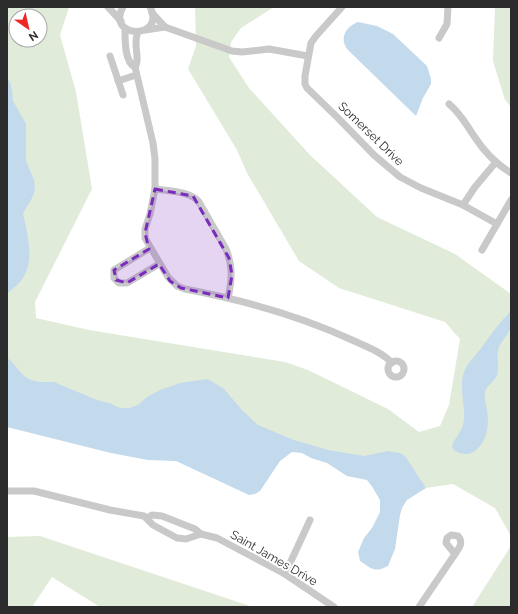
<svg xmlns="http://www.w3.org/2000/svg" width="518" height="614" font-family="Raleway,sans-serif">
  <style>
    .green { fill: #e1ebd9; fill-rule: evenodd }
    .water { fill: #c3d9ec }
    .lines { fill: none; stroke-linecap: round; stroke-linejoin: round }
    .street { stroke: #c9c9c9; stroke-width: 7 }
    .marked { fill: #7b2cbf; fill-opacity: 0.2; stroke: #7b2cbf; stroke-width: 3; stroke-dasharray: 8 5; stroke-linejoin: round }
    .labels { text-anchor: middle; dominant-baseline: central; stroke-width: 4; stroke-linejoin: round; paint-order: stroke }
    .street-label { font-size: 12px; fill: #2c2c2c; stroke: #fff }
  </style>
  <rect width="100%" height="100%" fill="#fff"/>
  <g class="green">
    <path d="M7 7H69L60 35 76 92 92 189 35 302 36 318 89 330 285 362 308 370 388 409 419 432 440 426 449 405 460 339 445 322 339 288 299 261 247 173 237 150 188 69 196 46 195 7H274L241 28 231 42 229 57 249 88 310 155 377 217 455 254 511 294V536L495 508 453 484 426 488 389 473 286 447 125 417 7 404ZM16 16H40V40H16Z"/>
    <polygon points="495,7 511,7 511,107 505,100 493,61"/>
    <polygon points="40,536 253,607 100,607 52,577 32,607 7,607 7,537"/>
    <polygon points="511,546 511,607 472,607"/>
  </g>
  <g class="water">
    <path d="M358 22 377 26 393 34 427 66 431 79V84L423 98 416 116 348 50C339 39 345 27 358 22Z"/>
    <path d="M7 78 10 82 12 90 13 101 26 124V161L34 180 35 191 31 200 23 213C27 233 35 259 23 278 19 284 12 289 7 294Z"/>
    <path d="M511 311C511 316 512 324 510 329 507 337 500 342 498 350 496 358 500 366 497 375 495 381 489 384 486 389 483 397 486 403 487 410 489 424 488 438 478 448 474 452 471 454 465 454 459 453 455 452 452 447 454 438 461 433 463 425 466 413 462 399 462 387 462 365 471 362 482 347 491 334 500 322 511 311Z"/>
    <path d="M7 358 11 361 24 376 31 380 39 382H54L97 400 109 403 120 408H129L138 405 147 397 160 390 180 383 208 379 224 389 242 410 258 425 294 440 328 450 364 456 388 451 400 453 405 456 426 488 407 500 402 508 400 515 395 549 388 566C375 573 372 569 360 561L358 552 364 538 372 528 380 512V500L373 488 367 480 347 476 327 463 311 458 302 453 292 452 280 461 260 491 255 494 249 495 176 461 148 460 111 453 7 427Z"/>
  </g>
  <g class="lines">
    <g class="street">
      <polyline points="108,7 121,21"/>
      <path d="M123 7C105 39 167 40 150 7"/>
      <polyline points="342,7 316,36 311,43 305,76 305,84 307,88 338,118 374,155 400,177 421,188 463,205 497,224"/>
      <polyline points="165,27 232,51 242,52 269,49 308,56"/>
      <path d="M125 28C125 38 124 62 135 67 141 58 132 44 138 32"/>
      <polyline points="145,30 165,27 152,13"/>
      <polyline points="439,38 447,24 448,7"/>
      <polyline points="110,56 123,95"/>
      <path d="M135 67 153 143 155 159V189L150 214 145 229V238L168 277 177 286 185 289C243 300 298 315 352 340 365 346 382 352 392 363"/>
      <polyline points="118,81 136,75"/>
      <path d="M449 104C461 114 465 123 474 136 483 150 496 164 511 173"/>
      <path d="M155 189C168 191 190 191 199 202L226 249C233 266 232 280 228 298"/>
      <polyline points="463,205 475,187 496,162"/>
      <polyline points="150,248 114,270 114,278 119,283 127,283 159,264"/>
      <polyline points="482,250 511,200"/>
      <circle cx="396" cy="369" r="8"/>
      <polyline points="7,491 34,491 110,510 144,516 153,525 177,538 186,539 201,534"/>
      <polyline points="147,518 152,515 162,516 195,529 201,534 217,538 285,574 334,607"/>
      <path d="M451 535 458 536C464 543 459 548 455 554L446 543 447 538Z"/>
      <polyline points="285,574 310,520"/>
      <polyline points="419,607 455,554"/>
    </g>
  </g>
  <path class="marked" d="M155 189 193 196 229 258 232 275 228 298 181 288 170 281 159 264 127 283 116 280 114 270 149 249 145 233Z"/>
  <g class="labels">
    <g class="street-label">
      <text transform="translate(371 134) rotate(44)">Somerset Drive</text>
      <text transform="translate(274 558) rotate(30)">Saint James Drive</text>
    </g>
  </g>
  <rect width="518" height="614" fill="none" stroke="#2c2c2c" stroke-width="16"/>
  <g transform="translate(28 28) rotate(146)"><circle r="19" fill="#ffffff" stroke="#ababab"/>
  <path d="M0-3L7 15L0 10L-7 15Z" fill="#ec2725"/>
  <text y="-6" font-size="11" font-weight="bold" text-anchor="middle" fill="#2c2c2c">N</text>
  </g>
</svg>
